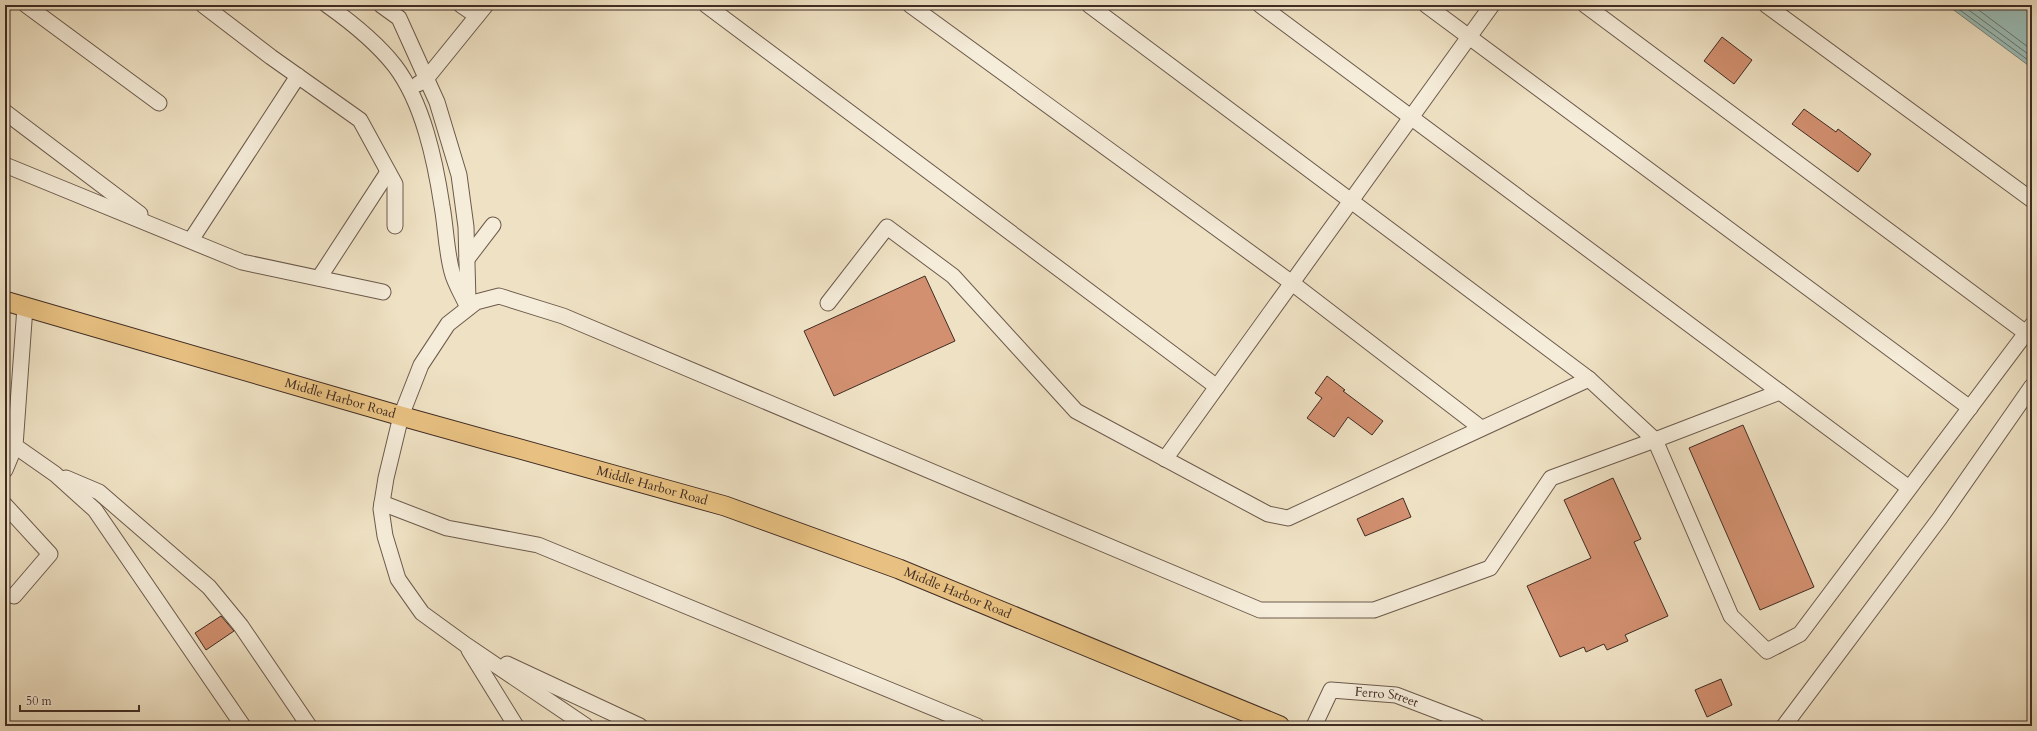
<svg xmlns="http://www.w3.org/2000/svg" width="2037" height="731" font-family="Cardo,serif">
  <style>
    .water { fill: #9abdb7; stroke: #76837c }
    .lines { fill: none; stroke-linecap: round; stroke-linejoin: round }
    .shore { stroke: #6d746e; stroke-width: 1 }
    .building { fill: #d29070; stroke: #402c24 }
    .minor-casing { stroke: #6c5a4c; stroke-width: 17 }
    .major-casing { stroke: #402c24; stroke-width: 21 }
    .minor { stroke: #f5ecd9; stroke-width: 15 }
    .major { stroke: #e8c182; stroke-width: 19 }
    .labels { text-anchor: middle; dominant-baseline: central; stroke-width: 3; stroke-linejoin: round; paint-order: stroke }
    .street-label { font-size: 13px; fill: #402c24; stroke: #f5ecd9 }
  </style>
  <rect width="100%" height="100%" fill="#efe2c4"/>
  <filter id="stains"><feTurbulence type="fractalNoise" baseFrequency=".005" numOctaves="4"/><feColorMatrix values="0 0 0 0 .2 0 0 0 0 .09 0 0 0 0 .02 0 0 0 .5 -.17"/></filter>
  <radialGradient id="worn" r=".72"><stop offset=".6" stop-color="#630" stop-opacity="0"/><stop offset="1" stop-color="#630" stop-opacity=".3"/></radialGradient>
  <polygon class="water" points="1947,5 2032,5 2032,68"/>
  <g class="lines">
    <g class="shore">
      <polyline points="1953,5 2032,63"/>
      <polyline points="1962,5 2032,57"/>
      <polyline points="1972,5 2032,50"/>
    </g>
  </g>
  <g class="building">
    <polygon points="1722,37 1752,60 1734,84 1704,61"/>
    <polygon points="1804,109 1836,132 1838,129 1871,154 1858,172 1792,124"/>
    <polygon points="925,276 955,341 834,396 804,331"/>
    <polygon points="1327,376 1345,390 1343,391 1383,421 1372,435 1348,417 1334,437 1307,418 1322,398 1315,393"/>
    <polygon points="1743,425 1814,587 1760,610 1689,448"/>
    <polygon points="1613,478 1641,539 1634,542 1668,616 1625,635 1628,641 1607,650 1604,644 1586,652 1584,647 1560,657 1527,586 1591,558 1564,500"/>
    <polygon points="1403,498 1411,517 1365,536 1357,519"/>
    <polygon points="221,616 234,631 206,650 195,633"/>
    <polygon points="1721,679 1732,705 1707,717 1695,690"/>
  </g>
  <g class="lines">
    <g class="minor-casing">
      <g id="minor">
        <polyline points="26,5 159,103"/>
        <polyline points="203,5 271,57 360,120 395,184 395,226"/>
        <path d="M327 5C351 22 377 43 395 66 423 103 435 160 442 206 446 228 446 250 452 272 455 284 463 296 468 308"/>
        <polyline points="381,5 399,18 437,102 459,175 466,227 468,301"/>
        <polyline points="461,5 477,16"/>
        <polyline points="706,5 1217,387"/>
        <polyline points="910,5 1292,283 1481,428"/>
        <polyline points="1089,5 1589,379"/>
        <polyline points="1260,5 1909,488"/>
        <polyline points="1426,5 1970,408"/>
        <polyline points="1585,5 2026,333"/>
        <polyline points="1766,5 2032,200"/>
        <polyline points="418,84 426,79 486,5"/>
        <polyline points="5,112 140,214"/>
        <polyline points="5,165 242,262 383,292"/>
        <polyline points="191,240 298,76"/>
        <polyline points="467,259 493,225"/>
        <polyline points="319,278 388,172"/>
        <polyline points="828,303 887,227 953,276 1076,411 1268,514 1288,518 1589,379 1655,440 1731,616 1767,651 1800,634 2032,325"/>
        <polyline points="25,307 15,446 55,474 95,510 243,726"/>
        <polyline points="1165,459 1492,5"/>
        <polyline points="5,470 15,446"/>
        <polyline points="66,478 99,492 209,587 241,626 309,726"/>
        <polyline points="382,503 447,528 538,545 977,726"/>
        <polyline points="5,505 50,554 14,596"/>
        <polyline points="469,650 516,726"/>
        <polyline points="507,664 640,726"/>
        <polyline points="586,726 466,645 422,613 398,579 385,536 381,509 386,478 401,416 421,365 448,324 476,302 499,296 563,316 1260,610 1374,610 1490,568 1551,478 1655,440 1780,392"/>
        <path id="s1" d="M1314 726 1331 690 1396 695 1477 726"/>
        <polyline points="1784,726 1940,518 2032,386"/>
      </g>
    </g>
    <g class="major-casing">
      <g id="major">
        <path id="s2" d="M5 301 401 416 725 506 899 569 1280 726"/>
      </g>
    </g>
    <use href="#minor" class="minor"/>
    <use href="#major" class="major"/>
  </g>
  <g class="labels">
    <g class="street-label">
      <text stroke="none"><textPath href="#s2" startOffset="349">Middle Harbor Road</textPath></text>
      <text stroke="none"><textPath href="#s2" startOffset="673">Middle Harbor Road</textPath></text>
      <text stroke="none"><textPath href="#s2" startOffset="997">Middle Harbor Road</textPath></text>
      <text stroke="none"><textPath href="#s1" startOffset="96">Ferro Street</textPath></text>
    </g>
  </g>
  <rect width="2037" height="731" fill="none" stroke="#efe2c4" stroke-width="20"/>
  <rect x="6" y="6" width="2025" height="719" fill="none" stroke="#402c24" stroke-width="2"/>
  <rect x="10" y="10" width="2017" height="711" fill="none" stroke="#402c24"/>
  <path d="M20 705v6h119v-6" fill="none" stroke="#402c24" stroke-width="2"/>
  <text x="26" y="705" font-size="12" fill="#402c24" stroke="#f5ecd9" stroke-width="3" paint-order="stroke">50 m</text>
  <rect width="100%" height="100%" filter="url(#stains)"/>
  <rect width="100%" height="100%" fill="url(#worn)"/>
</svg>
